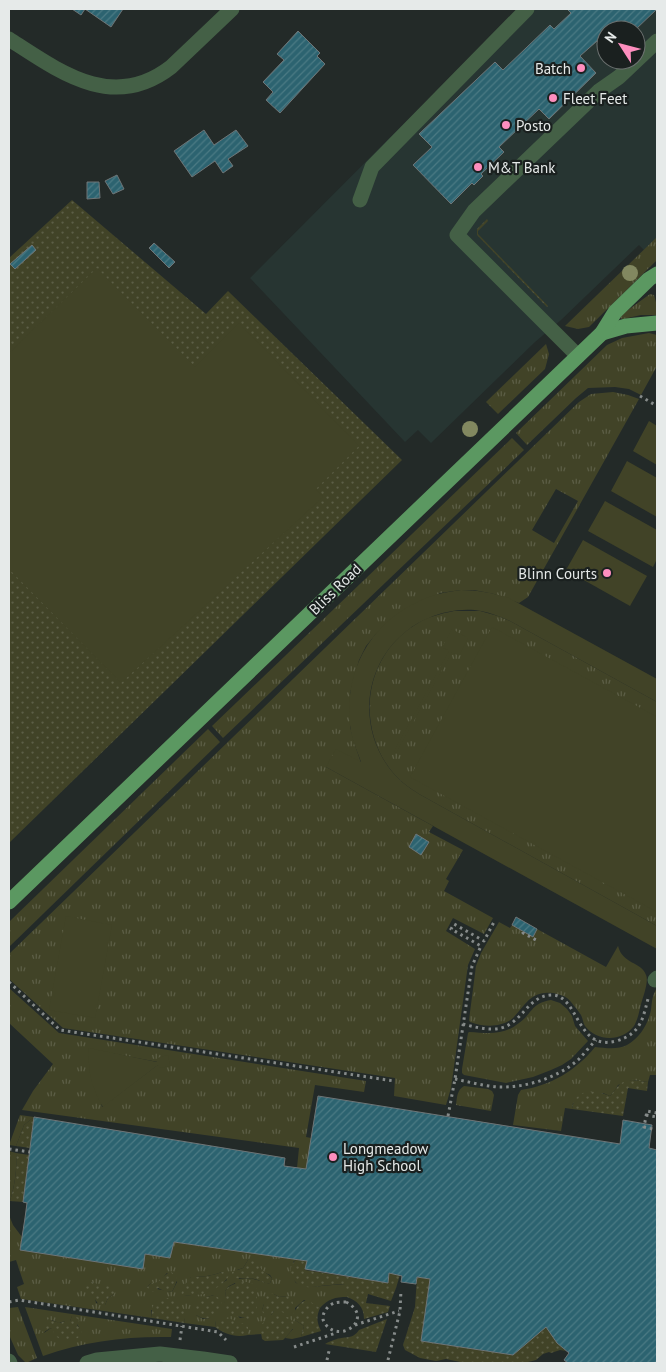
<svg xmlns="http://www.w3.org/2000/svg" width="666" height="1372" font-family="'PT Sans',sans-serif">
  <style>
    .built { fill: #273532; fill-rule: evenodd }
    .grass { fill: url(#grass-tufts); fill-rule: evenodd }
    .park { fill: url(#park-dots) }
    .pitch { fill: #414327 }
    .building { fill: url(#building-hatch); stroke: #6e7577 }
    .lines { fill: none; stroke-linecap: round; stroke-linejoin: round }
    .path { stroke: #868b8a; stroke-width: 3; stroke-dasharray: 2.5 4; stroke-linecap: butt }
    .minor { stroke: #446046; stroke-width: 15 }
    .major { stroke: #5b9861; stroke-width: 15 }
    .tree { fill: #828860 }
    .poi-dot { fill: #fd8ebe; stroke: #1a201f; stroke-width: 2 }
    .labels { text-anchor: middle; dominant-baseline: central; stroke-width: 4.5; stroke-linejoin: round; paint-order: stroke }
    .poi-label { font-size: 15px; fill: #e6eae9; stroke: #1a201f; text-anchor: start }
    .street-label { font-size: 15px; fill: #e6eae9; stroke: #1a201f }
  </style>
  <defs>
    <pattern id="grass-tufts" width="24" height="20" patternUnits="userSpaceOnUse" patternTransform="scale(1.25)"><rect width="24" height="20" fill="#414327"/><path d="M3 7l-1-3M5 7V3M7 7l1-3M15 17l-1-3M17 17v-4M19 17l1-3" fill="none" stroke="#5c5e46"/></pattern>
    <pattern id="park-dots" width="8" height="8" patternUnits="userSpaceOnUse" patternTransform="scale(1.25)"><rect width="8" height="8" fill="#414327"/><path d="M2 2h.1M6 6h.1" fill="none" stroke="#5c5e46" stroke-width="1.8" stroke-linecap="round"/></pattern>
    <pattern id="building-hatch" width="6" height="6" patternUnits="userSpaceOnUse" patternTransform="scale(1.25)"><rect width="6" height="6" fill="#2c6370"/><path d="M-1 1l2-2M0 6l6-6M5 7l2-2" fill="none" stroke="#4b7a84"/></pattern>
  </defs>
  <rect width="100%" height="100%" fill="#232a28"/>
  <path class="built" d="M518 9H657V263L639 245 561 320 535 342 431 443 418 430 405 442 250 278ZM606 30H636V60H606Z"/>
  <g class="grass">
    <polygon points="657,237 657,260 589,327 578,329 565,326"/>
    <polygon points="650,294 654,295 657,306 657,315 641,315 623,319 620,318 624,313"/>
    <polygon points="649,333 657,335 657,366 641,395 629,389 615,387 588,388 576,398 527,445 516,433 607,345 622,338"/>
    <polygon points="546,344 549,354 545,369 498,414 486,402"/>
    <path d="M613 392 628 395 639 399 528 597 519 603 494 594 474 590H461L440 593 376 634 366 646 359 660 350 693V727L355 745 361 763 326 767 433 826 429 832 463 850 446 879 449 881 444 891 493 918 484 934 453 918 446 931 475 949 468 965 451 1088 446 1105 394 1096 395 1078 63 1028 9 979V954L579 402 591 394ZM556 489 578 501 554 543 532 530Z"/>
    <polygon points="512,438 524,450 223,738 212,726"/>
    <path d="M454 611H480L498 616 510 621 657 702V926L419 794C410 788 402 783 395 775 355 730 363 657 415 625 426 617 440 614 454 611Z"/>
    <polygon points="208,729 220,742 9,947 9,922"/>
    <path d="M499 922 510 928 512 925 532 936 537 929 606 967 618 946C623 965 641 961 646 975 649 981 643 997 641 1004 639 1012 638 1019 634 1026 622 1042 597 1042 585 1026 583 1023 583 1019 581 1015 579 1012 570 1000 567 998 561 994 551 992 545 993 529 994 523 1008 513 1018 502 1028 483 1027 470 1022L469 1020 476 966 481 953Z"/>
    <path d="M9 988 59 1033 366 1081 364 1092 315 1085 306 1137 316 1139 311 1171 297 1168 299 1148 22 1110 33 1091 53 1064 9 1023ZM89 1049 158 1062 159 1064 102 1107Z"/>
    <path d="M657 988V1075H650L648 1082 632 1080 618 1085 615 1090 610 1096 603 1093 573 1103 572 1109 565 1108 561 1131 513 1125 518 1095 521 1090C550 1086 577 1070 595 1047 605 1048 618 1050 627 1045 640 1038 648 1024 651 1010 652 1002 652 995 657 988Z"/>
    <path d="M551 1000 560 1003 567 1009 572 1016 575 1026 588 1041 571 1059 562 1065 551 1070 533 1077 506 1083 464 1075 462 1073V1069L468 1033 469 1032C488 1033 503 1036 519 1023 533 1013 531 1003 551 1000Z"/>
    <path d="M464 1086 488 1089 492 1091 494 1095 491 1111 456 1105C457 1097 457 1090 464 1086Z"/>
    <polygon points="20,1115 34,1117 24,1125 16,1146 9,1145"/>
    <path d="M9 1151 16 1153C17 1170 15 1184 10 1201L9 1200Z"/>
    <path d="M9 1215 13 1225 22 1237 20 1250 142 1269 145 1254 170 1258 174 1242 297 1259 293 1262 295 1282C307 1291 330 1283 345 1285L347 1292V1297C335 1297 328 1299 320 1308L304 1300 295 1308V1320L304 1326 301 1337 292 1339 285 1338 293 1329 261 1326 262 1334 248 1335V1327L216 1321 215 1327 184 1323 185 1318 151 1310 152 1318 21 1299 17 1287 24 1284 16 1260 9 1262V1235L10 1234 9 1226ZM248 1260 258 1265 263 1272 270 1275 272 1278 270 1283C265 1284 263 1281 257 1280 251 1278 245 1278 239 1279L237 1270 243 1268ZM222 1272 227 1280 206 1293 184 1296 191 1277C202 1277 212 1276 222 1272ZM167 1273 177 1282 172 1292 147 1287 151 1283C161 1284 161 1279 167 1273ZM92 1282 114 1294 108 1298 105 1305 96 1303 95 1298 91 1294ZM235 1283 245 1317 240 1318 224 1304 226 1298 225 1291 229 1286ZM274 1294 279 1297 287 1296 280 1311H274L271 1315 262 1310 264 1304ZM214 1295 210 1318 203 1319 196 1315 207 1297Z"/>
    <polygon points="18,1307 37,1358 26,1363 18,1355 9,1335 9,1308"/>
    <path d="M25 1307 172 1329 171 1337C127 1336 85 1341 43 1356ZM72 1316 80 1329 54 1330 51 1328 44 1333 52 1320 59 1323 65 1321H70Z"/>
  </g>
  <g class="park">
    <polygon points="72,200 206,314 228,291 402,460 9,843 9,258"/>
    <polygon points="487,219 488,221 478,231 478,234 548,306 547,307 477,235 477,229"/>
    <path d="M632 1080 648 1082 647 1091 628 1088 623 1116 572 1109C575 1088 594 1089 610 1096 619 1086 618 1082 632 1080Z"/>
    <polygon points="34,1117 30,1148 16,1146 24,1125"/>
    <path d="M16 1153 29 1155 23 1202 10 1201C15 1184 17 1170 16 1153Z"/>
    <path d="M253 1259 259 1262C259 1272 267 1272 272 1278L270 1283C265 1284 263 1282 258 1280 250 1277 242 1279 233 1278L232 1272 243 1268 248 1260Z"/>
    <path d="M297 1259 307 1261 305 1270 388 1283 389 1273 400 1275 396 1288 391 1301 368 1294 366 1303 390 1306 388 1312 364 1319C364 1306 357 1301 347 1297V1292L343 1290V1287L345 1285C330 1283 317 1288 305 1287 297 1286 293 1280 291 1273 290 1267 292 1263 297 1259Z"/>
    <path d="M171 1272C180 1277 176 1284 172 1292L164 1291 158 1288 154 1292 149 1290 147 1287 151 1283C162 1284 161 1275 171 1272Z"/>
    <path d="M222 1272 227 1273 229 1276C225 1283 213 1291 205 1294 199 1295 191 1295 184 1296L181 1294 184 1286 191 1277C202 1277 212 1276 222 1272Z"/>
    <polygon points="417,1277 430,1279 421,1341 513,1355 546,1327 557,1343 566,1351 560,1350 551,1353 549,1352 543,1354 536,1360 524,1363 465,1363 446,1359 436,1361 420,1358 405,1350 403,1345 415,1307"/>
    <path d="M88 1281 92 1282 104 1287 109 1285 116 1289 114 1294 108 1298 105 1305H99C97 1303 96 1300 94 1298 90 1291 79 1292 88 1281Z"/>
    <path d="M247 1282 253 1284 257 1289V1314L255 1318 249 1320 245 1317C237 1318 223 1314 224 1303 225 1298 226 1297 225 1291 231 1283 237 1283 247 1282Z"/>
    <polygon points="268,1293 274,1294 279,1297 287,1296 292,1300 293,1304 290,1312 286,1314 280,1311 274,1311 271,1315 266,1315 263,1313 262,1310 264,1304 264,1299"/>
    <path d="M214 1295C220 1298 222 1301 222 1308 214 1318 207 1322 196 1315 194 1298 201 1299 214 1295Z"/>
    <path d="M164 1298H171L184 1310 185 1318 184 1323 152 1318C151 1306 153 1303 164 1298Z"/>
    <path d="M309 1299 312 1303 320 1308C316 1317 317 1322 321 1331L301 1337 304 1326 295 1320 293 1315C296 1307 301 1301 309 1299Z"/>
    <path d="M281 1315C301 1321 294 1329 283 1340L265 1341 262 1339 260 1326C266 1319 272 1317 281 1315Z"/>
    <path d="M72 1316H76L79 1320 77 1325 82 1331 78 1338C70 1340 62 1343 56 1336 54 1333 53 1330 51 1328L42 1333V1330L48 1319 60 1323 65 1321H70Z"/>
    <path d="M228 1318 244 1324 248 1327V1335C235 1338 225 1334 215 1327L216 1321Z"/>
    <path d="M387 1319 376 1352 325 1344C328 1342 333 1340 337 1339 346 1336 352 1340 359 1330Z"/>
  </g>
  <g class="pitch">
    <polygon points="97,268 195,367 239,323 359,446 316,489 323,497 121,683 9,569 9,353"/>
    <polygon points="649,421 657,426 657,465 633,451"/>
    <polygon points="627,461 657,478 657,517 611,491"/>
    <polygon points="605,501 657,530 657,559 653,567 588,531"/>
    <polygon points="583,540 647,576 630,606 566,570"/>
    <path d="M461 590C478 590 493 593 509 598L657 679V702L510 621C501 617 491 613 481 611 465 608 444 611 429 618 424 620 419 622 415 625 411 627 407 631 403 634 361 670 358 734 395 775 402 783 410 788 419 794L657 926V949L326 767 336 749 361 762C357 750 351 738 350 725 343 663 379 611 438 594 446 592 454 591 461 590Z"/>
    <polygon points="492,627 657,717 657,912 410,777"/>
    <polygon points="452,629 468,638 459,656 452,652 396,753 394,751 449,651 442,647"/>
    <polygon points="66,916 112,925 95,1018 49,1010"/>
    <path d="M89 1048 157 1062V1058L168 1055 170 1066 160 1068 158 1065 103 1107C91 1086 88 1072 89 1048Z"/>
  </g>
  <g class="building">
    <polygon points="72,9 123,9 111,27 85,9 81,15"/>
    <polygon points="567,9 657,9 635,30 606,30 606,50 597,41 580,56 596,73 549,119 539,109 499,147 504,152 481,174 483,176 474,185 472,183 451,204 413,165 432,147 419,134 495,62 503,70 550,25 554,29 571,13"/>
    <polygon points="298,31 320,53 317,56 325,64 280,113 266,100 273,92 263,82 284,60 277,54"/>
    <polygon points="204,130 214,145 236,130 248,146 228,159 233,166 223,173 215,161 192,177 174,151"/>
    <polygon points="117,175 124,189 113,194 105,181"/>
    <polygon points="87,182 99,182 100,198 87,199"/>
    <polygon points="154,243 175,262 169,268 149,248"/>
    <polygon points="32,245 36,250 15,269 10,264"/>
    <polygon points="416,834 429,842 421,855 409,847"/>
    <polygon points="516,917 537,929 533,937 512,925"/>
    <polygon points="318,1096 620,1144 623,1120 652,1125 649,1148 657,1150 657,1363 568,1363 564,1360 569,1353 557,1343 546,1327 513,1355 421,1341 430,1279 417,1277 416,1284 401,1282 402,1276 389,1273 388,1283 305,1269 307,1261 174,1242 170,1258 145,1254 143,1269 20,1250 25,1218 27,1203 23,1202 34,1117 285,1158 284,1166 306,1169"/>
  </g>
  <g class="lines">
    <g class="path">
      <polyline points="640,396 657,406"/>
      <polyline points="523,932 523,933 536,940"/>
      <polyline points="9,982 60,1030 394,1081"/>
      <path d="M463 1024C474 1027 490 1031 501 1028 522 1023 528 996 551 995 579 994 576 1052 616 1041 642 1034 643 1017 649 995"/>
      <path d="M455 1079C469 1082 484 1086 498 1087 526 1088 557 1078 578 1060 584 1054 590 1046 596 1040"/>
      <polyline points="657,1113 647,1111 644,1127 657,1130"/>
      <polyline points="646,1115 657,1117"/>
      <polyline points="448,1116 455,1079 472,966 481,946 451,929 454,924 484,941 495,920"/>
      <polyline points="9,1149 30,1152"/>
      <polyline points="9,1302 19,1300 218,1332 226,1340"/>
      <path d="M346 1302C375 1317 342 1344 326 1325 319 1318 325 1307 334 1303 337 1302 342 1302 346 1302Z"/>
      <polyline points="355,1325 399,1311"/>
      <polyline points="180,1340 182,1326"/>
      <polyline points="294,1347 336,1333"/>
      <polyline points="327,1360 329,1351"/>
      <polyline points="388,1360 400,1311 401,1290"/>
    </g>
    <g class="minor">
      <path d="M9 39C60 72 113 112 171 67L232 9"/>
      <polyline points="360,200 372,167 527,9"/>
      <polyline points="578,356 457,235 474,211 599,91 619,77 657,41"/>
      <polyline points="655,980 657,978"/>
      <polyline points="9,1361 10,1363"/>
      <polyline points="87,1363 97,1360 160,1354 203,1359 230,1363"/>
    </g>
    <g class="major">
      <polyline points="602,333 626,326 657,323"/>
      <polyline points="9,902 602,333 615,312 649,279 657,274"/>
    </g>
  </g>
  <g class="tree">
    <circle cx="630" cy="273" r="8"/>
    <circle cx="470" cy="429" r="8"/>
  </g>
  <g class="poi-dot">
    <circle cx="581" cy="68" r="5"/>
    <circle cx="553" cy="98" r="5"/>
    <circle cx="506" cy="125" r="5"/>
    <circle cx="478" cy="167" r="5"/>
    <circle cx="607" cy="573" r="5"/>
    <circle cx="333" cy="1157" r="5"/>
  </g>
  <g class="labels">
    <g class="poi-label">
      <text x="571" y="68" text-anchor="end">Batch</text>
      <text x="563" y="98">Fleet Feet</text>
      <text x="516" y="125">Posto</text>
      <text x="488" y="167">M&amp;T Bank</text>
      <text x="597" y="573" text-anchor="end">Blinn Courts</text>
      <text x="343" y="1148">Longmeadow<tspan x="343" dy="17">High School</tspan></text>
    </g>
    <g class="street-label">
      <text transform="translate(335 589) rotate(-44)">Bliss Road</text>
    </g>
  </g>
  <rect width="666" height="1372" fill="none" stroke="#e6eae9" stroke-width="20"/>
  <g transform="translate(621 45) rotate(306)"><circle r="24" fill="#1a201f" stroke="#6c7170"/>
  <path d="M0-4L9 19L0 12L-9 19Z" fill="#fd8ebe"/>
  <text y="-8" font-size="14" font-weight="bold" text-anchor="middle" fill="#e6eae9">N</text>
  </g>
</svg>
